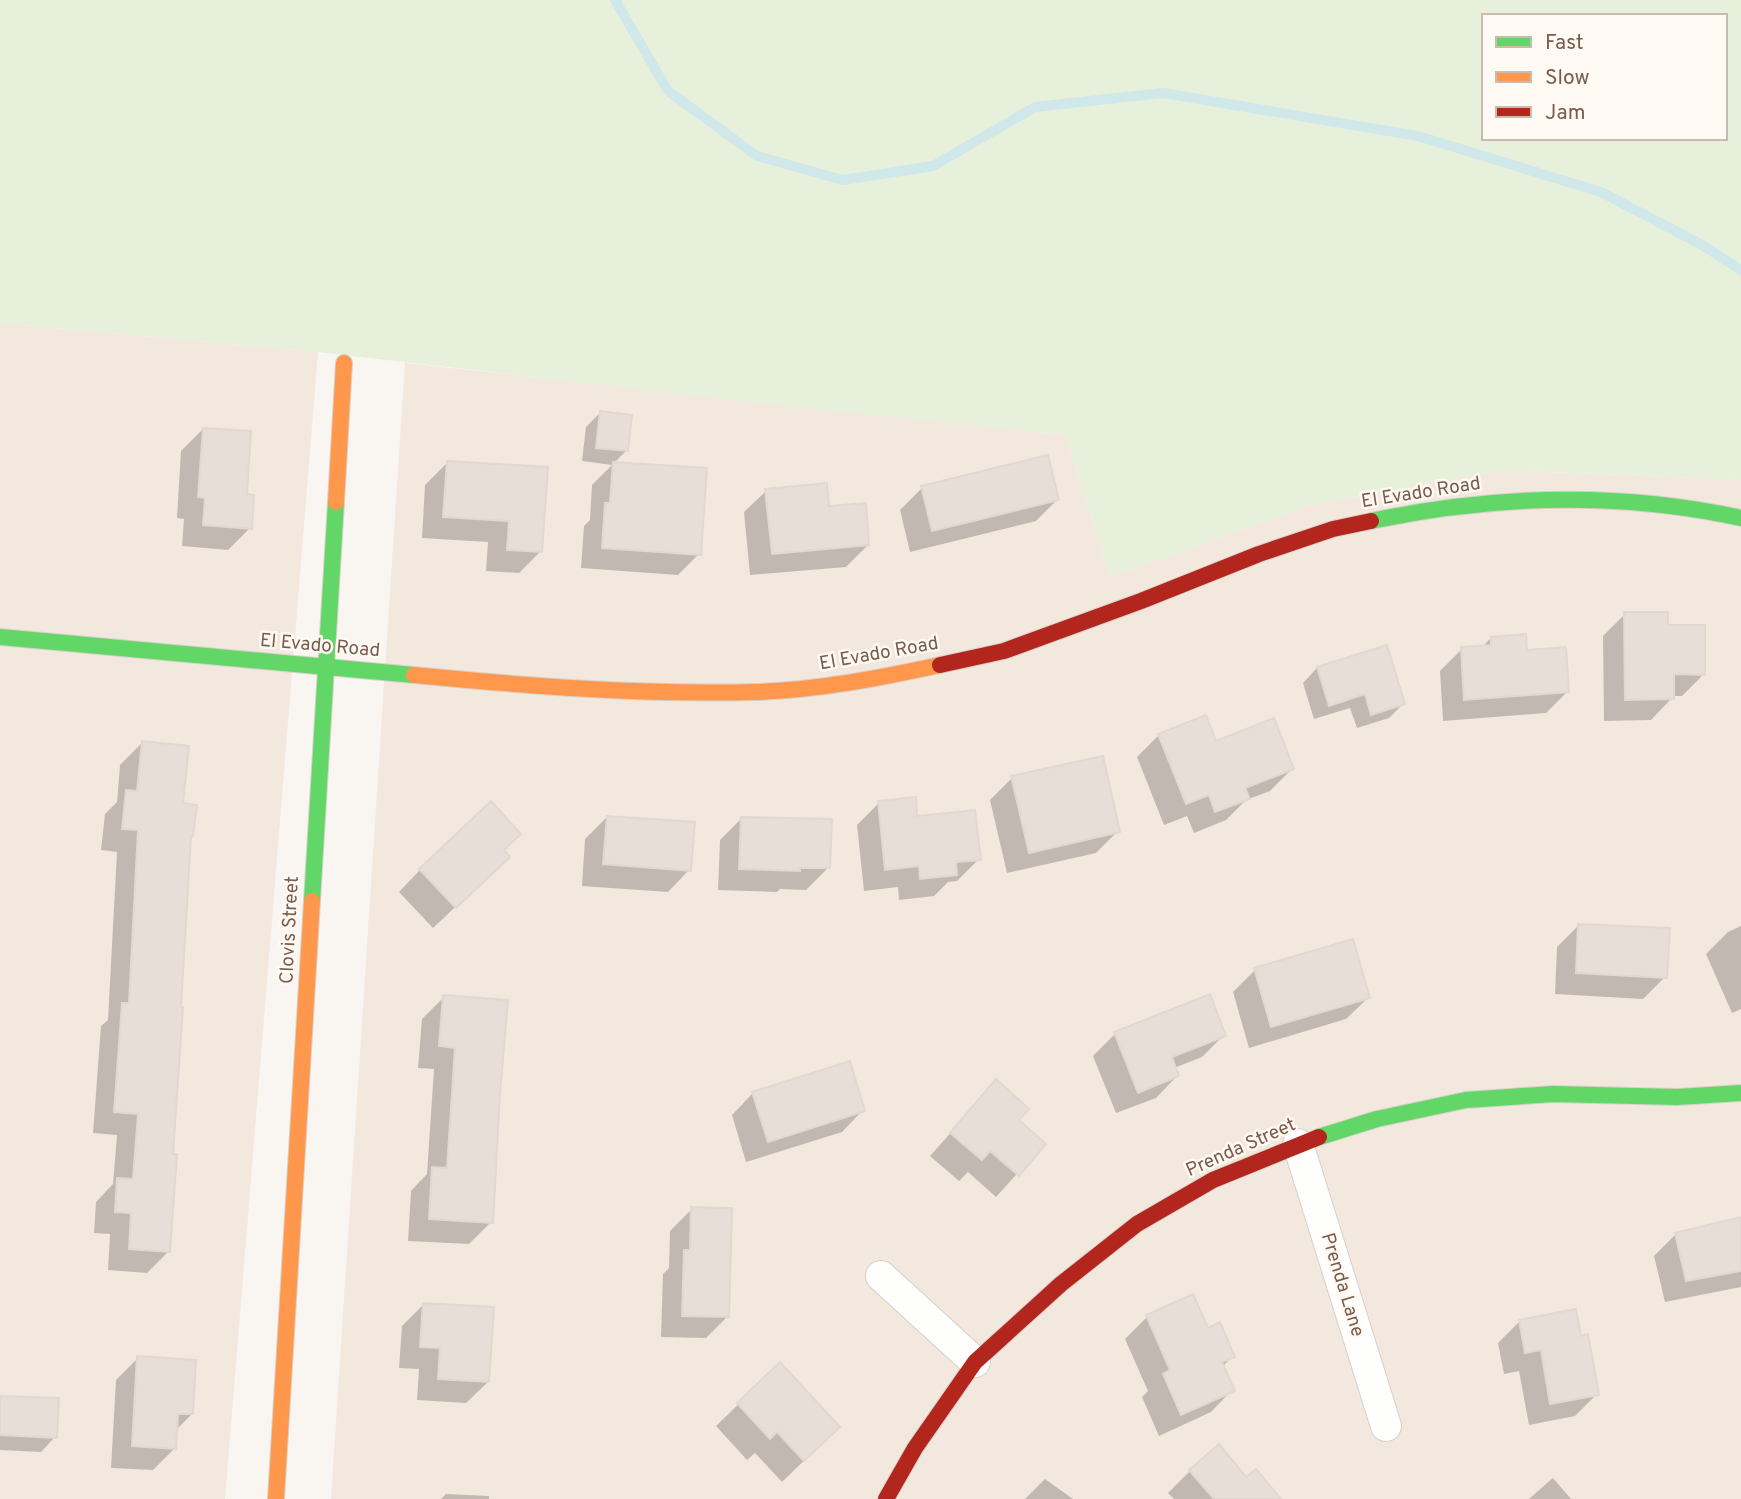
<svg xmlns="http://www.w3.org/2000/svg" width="1741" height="1499" font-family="Overpass,sans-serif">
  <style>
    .residential { fill: #f2e8de }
    .green { fill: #e7f0db; fill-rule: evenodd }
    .shadow { fill: #0003 }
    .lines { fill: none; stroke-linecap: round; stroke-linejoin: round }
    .stream { stroke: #d0e8ea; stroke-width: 10 }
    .building { fill: #e6ded7; stroke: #e2d8d2; stroke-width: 2 }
    .street-casing { stroke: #d7d1cb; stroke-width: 32 }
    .fast-casing { stroke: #d9d2cb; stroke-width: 18 }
    .slow-casing { stroke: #d9d2cb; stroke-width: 18 }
    .jam-casing { stroke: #d9d2cb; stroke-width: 18 }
    .street { stroke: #fefefd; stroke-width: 30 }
    .fast { stroke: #63d668; stroke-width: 16 }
    .slow { stroke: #ff974d; stroke-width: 16 }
    .jam { stroke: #b3261e; stroke-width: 16 }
    .labels { text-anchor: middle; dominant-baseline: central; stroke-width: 5; stroke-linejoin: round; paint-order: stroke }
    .street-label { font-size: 19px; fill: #7a5c4d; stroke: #fffaf3 }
  </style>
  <rect width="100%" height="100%" fill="#f9f5f0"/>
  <g class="residential">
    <polygon points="0,323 318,352 225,1499 0,1499"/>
    <polygon points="405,363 1065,435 1110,577 1309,506 1500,470 1741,480 1741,1499 331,1499"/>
  </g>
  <path class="green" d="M0 0H1741V480L1500 470 1309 506 1110 577 1065 435 740 401 318 352 0 323ZM1484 16H1725V138H1484Z"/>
  <g class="shadow">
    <polygon points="600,413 627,450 613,464 699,554 678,575 581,568 584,526 590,520 592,485 612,465 582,461 586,427"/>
    <polygon points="203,429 245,496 250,528 228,550 182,546 184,519 177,518 181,451"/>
    <polygon points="447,463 546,469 541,551 519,573 486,571 488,542 422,538 425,485"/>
    <polygon points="922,488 1057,500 1036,521 910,552 900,510"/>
    <polygon points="766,491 868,545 846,567 750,575 744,512"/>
    <polygon points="1625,614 1667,626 1704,674 1682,696 1672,696 1672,698 1651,720 1604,721 1603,636"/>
    <polygon points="1491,638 1568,691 1546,713 1443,721 1440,671 1462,649 1482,647"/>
    <polygon points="1317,668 1403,704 1389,718 1357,728 1350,708 1314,719 1303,683"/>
    <polygon points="1159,735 1215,743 1292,769 1270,791 1246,800 1226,820 1194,833 1187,816 1164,825 1137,757"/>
    <polygon points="142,743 181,804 192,835 189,838 171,1155 169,1251 147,1273 108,1270 110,1234 94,1233 96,1202 113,1184 117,1135 93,1133 101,1026 108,1020 117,852 101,850 105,814 117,802 120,765"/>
    <polygon points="1012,778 1118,831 1096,853 1007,873 990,800"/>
    <polygon points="879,803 915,818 979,859 957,881 948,882 934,896 899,900 898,887 864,891 857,825"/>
    <polygon points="607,817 689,870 668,892 582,886 585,839"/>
    <polygon points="742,818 828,868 806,890 780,889 777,892 718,890 720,840"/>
    <polygon points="502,851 486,878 433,928 399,892 420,870"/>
    <polygon points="1579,925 1665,977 1643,999 1555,994 1557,947"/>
    <polygon points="1741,926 1741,1009 1732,1013 1706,954 1728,932"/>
    <polygon points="1255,970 1368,998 1346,1019 1249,1048 1233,992"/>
    <polygon points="444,997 506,1002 491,1222 469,1244 408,1241 411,1191 427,1174 434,1069 418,1068 422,1019"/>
    <polygon points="1115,1034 1224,1035 1202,1057 1174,1068 1177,1076 1156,1098 1116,1113 1093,1056"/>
    <polygon points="996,1082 1017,1121 1044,1144 996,1197 968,1172 959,1181 930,1156"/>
    <polygon points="753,1093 863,1110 842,1132 746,1162 732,1115"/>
    <polygon points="692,1209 727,1317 706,1338 661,1337 663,1274 669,1268 670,1231"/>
    <polygon points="1741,1219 1741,1287 1665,1302 1654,1256 1676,1234"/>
    <polygon points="1192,1296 1207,1330 1233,1356 1222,1367 1232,1390 1211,1412 1159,1436 1142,1397 1148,1391 1125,1339 1147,1317"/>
    <polygon points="424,1304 488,1382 466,1403 417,1400 419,1369 399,1368 402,1326"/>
    <polygon points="1520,1321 1579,1338 1597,1394 1575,1416 1529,1425 1519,1371 1504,1374 1498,1343"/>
    <polygon points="138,1358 192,1414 176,1430 175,1448 153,1470 111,1468 116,1380"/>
    <polygon points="780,1364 816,1449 782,1482 755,1453 747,1460 716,1426"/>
    <polygon points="0,1397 55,1437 41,1452 0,1450"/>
    <polygon points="1190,1471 1246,1480 1273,1499 1174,1499 1168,1493"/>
    <polygon points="1553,1478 1571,1499 1529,1499"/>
    <polygon points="1045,1479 1073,1499 1025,1499"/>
    <polygon points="446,1494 489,1496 489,1499 441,1499"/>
  </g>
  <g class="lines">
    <polyline class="stream" points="615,0 668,91 757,156 843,180 933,166 1035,107 1163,93 1418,136 1601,192 1702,245 1741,270"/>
  </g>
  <g class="building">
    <polygon points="600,411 632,415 628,451 596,448"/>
    <polygon points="203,428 251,431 247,494 254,495 252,529 203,525 205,498 198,497"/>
    <polygon points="1048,455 1059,500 932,531 921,486"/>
    <polygon points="447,461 548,467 542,552 507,550 509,521 443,517"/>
    <polygon points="613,462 707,468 701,555 602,548 605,503 610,503"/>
    <polygon points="827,483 829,506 866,503 869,545 772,554 765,489"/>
    <polygon points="1624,612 1668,612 1668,625 1705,625 1705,675 1674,674 1674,699 1625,700"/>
    <polygon points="1526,634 1527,650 1566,647 1569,692 1464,700 1461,647 1491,645 1491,637"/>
    <polygon points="1387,645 1405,704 1371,715 1365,694 1329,706 1317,667"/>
    <polygon points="1206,715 1216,741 1274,718 1294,769 1245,788 1250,799 1215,812 1209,795 1186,804 1158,734"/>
    <polygon points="142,741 189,746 183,803 197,805 193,836 191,836 181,1007 183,1007 173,1154 177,1154 170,1252 129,1249 131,1213 115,1212 117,1178 133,1179 138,1114 114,1112 122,1003 129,1003 138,830 122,829 126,790 137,791"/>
    <polygon points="1103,756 1120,832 1029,853 1011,776"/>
    <polygon points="916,797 917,816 975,810 981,860 956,862 957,875 920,879 919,866 885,870 878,801"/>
    <polygon points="491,801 521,834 504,850 510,857 456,908 419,869"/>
    <polygon points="607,816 695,822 691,871 603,864"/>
    <polygon points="741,817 832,819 830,868 800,868 800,871 739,869"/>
    <polygon points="1578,924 1670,928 1667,978 1576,973"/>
    <polygon points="1353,939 1370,998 1271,1027 1254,968"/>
    <polygon points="1210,994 1226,1036 1172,1057 1179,1076 1138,1093 1114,1032"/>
    <polygon points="443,995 508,1000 500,1093 493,1223 429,1219 432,1167 447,1168 455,1048 439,1046"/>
    <polygon points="850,1061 865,1111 768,1142 752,1092"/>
    <polygon points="996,1079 1029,1109 1019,1120 1046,1144 1019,1176 990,1151 982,1160 950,1133"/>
    <polygon points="691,1207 732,1208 729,1317 682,1316 684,1250 690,1250"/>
    <polygon points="1741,1217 1741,1271 1686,1281 1675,1233"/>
    <polygon points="1193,1294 1208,1328 1220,1322 1235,1357 1222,1362 1235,1391 1181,1415 1163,1374 1170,1370 1146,1315"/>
    <polygon points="423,1303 494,1307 489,1382 438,1379 440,1348 420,1347"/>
    <polygon points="1576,1309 1581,1336 1588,1334 1599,1395 1550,1404 1541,1350 1525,1353 1519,1320"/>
    <polygon points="137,1356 196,1360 193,1414 178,1414 176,1449 132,1446"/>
    <polygon points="780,1362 840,1427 804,1461 777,1432 770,1439 737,1403"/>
    <polygon points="0,1396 59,1398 57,1438 0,1435"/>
    <polygon points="1219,1444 1246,1477 1256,1469 1281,1499 1214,1499 1189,1470"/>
  </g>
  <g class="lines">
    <g class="street-casing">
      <g id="street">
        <polyline points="1298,1144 1386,1426"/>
        <polyline points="881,1276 975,1362"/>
      </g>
    </g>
    <g class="fast-casing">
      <g id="fast">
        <path d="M1371 521C1495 495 1617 491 1741 518"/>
        <polyline points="0,637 414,675"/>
        <polyline points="312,901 336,502"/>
        <polyline points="1319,1137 1377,1119 1466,1100 1553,1094 1677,1097 1741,1093"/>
      </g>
    </g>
    <g class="slow-casing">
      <g id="slow">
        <polyline points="336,502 344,363"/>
        <path d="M414 675C527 686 642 695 755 692 818 690 880 678 940 665"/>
        <polyline points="276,1499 312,901"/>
      </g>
    </g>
    <g class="jam-casing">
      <g id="jam">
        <polyline points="940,665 1004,651 1141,601 1259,554 1333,529 1371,521"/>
        <polyline points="886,1499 915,1448 975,1362 1061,1284 1137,1224 1213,1180 1319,1137"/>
      </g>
    </g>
    <use href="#street" class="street"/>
    <use href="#fast" class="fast"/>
    <use href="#slow" class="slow"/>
    <use href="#jam" class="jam"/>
  </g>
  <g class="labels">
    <g class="street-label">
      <text transform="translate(1421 493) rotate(-9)">El Evado Road</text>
      <text transform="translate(320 646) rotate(5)">El Evado Road</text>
      <text transform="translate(879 654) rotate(-10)">El Evado Road</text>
      <text transform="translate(290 930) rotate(-87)">Clovis Street</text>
      <text transform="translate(1241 1148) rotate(-24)">Prenda Street</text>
      <text transform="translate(1342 1285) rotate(73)">Prenda Lane</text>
    </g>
  </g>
  <rect x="1482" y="14" width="245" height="126" fill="#fffaf3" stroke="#cabbb1" stroke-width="2"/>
  <rect x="1496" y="37" width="35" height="10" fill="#63d668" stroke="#cabbb1" stroke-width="2"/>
  <text x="1545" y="49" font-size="21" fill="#7a5c4d">Fast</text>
  <rect x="1496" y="72" width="35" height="10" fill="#ff974d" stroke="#cabbb1" stroke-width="2"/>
  <text x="1545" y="84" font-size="21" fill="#7a5c4d">Slow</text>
  <rect x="1496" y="107" width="35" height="10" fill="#b3261e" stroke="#cabbb1" stroke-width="2"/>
  <text x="1545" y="119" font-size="21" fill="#7a5c4d">Jam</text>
</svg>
